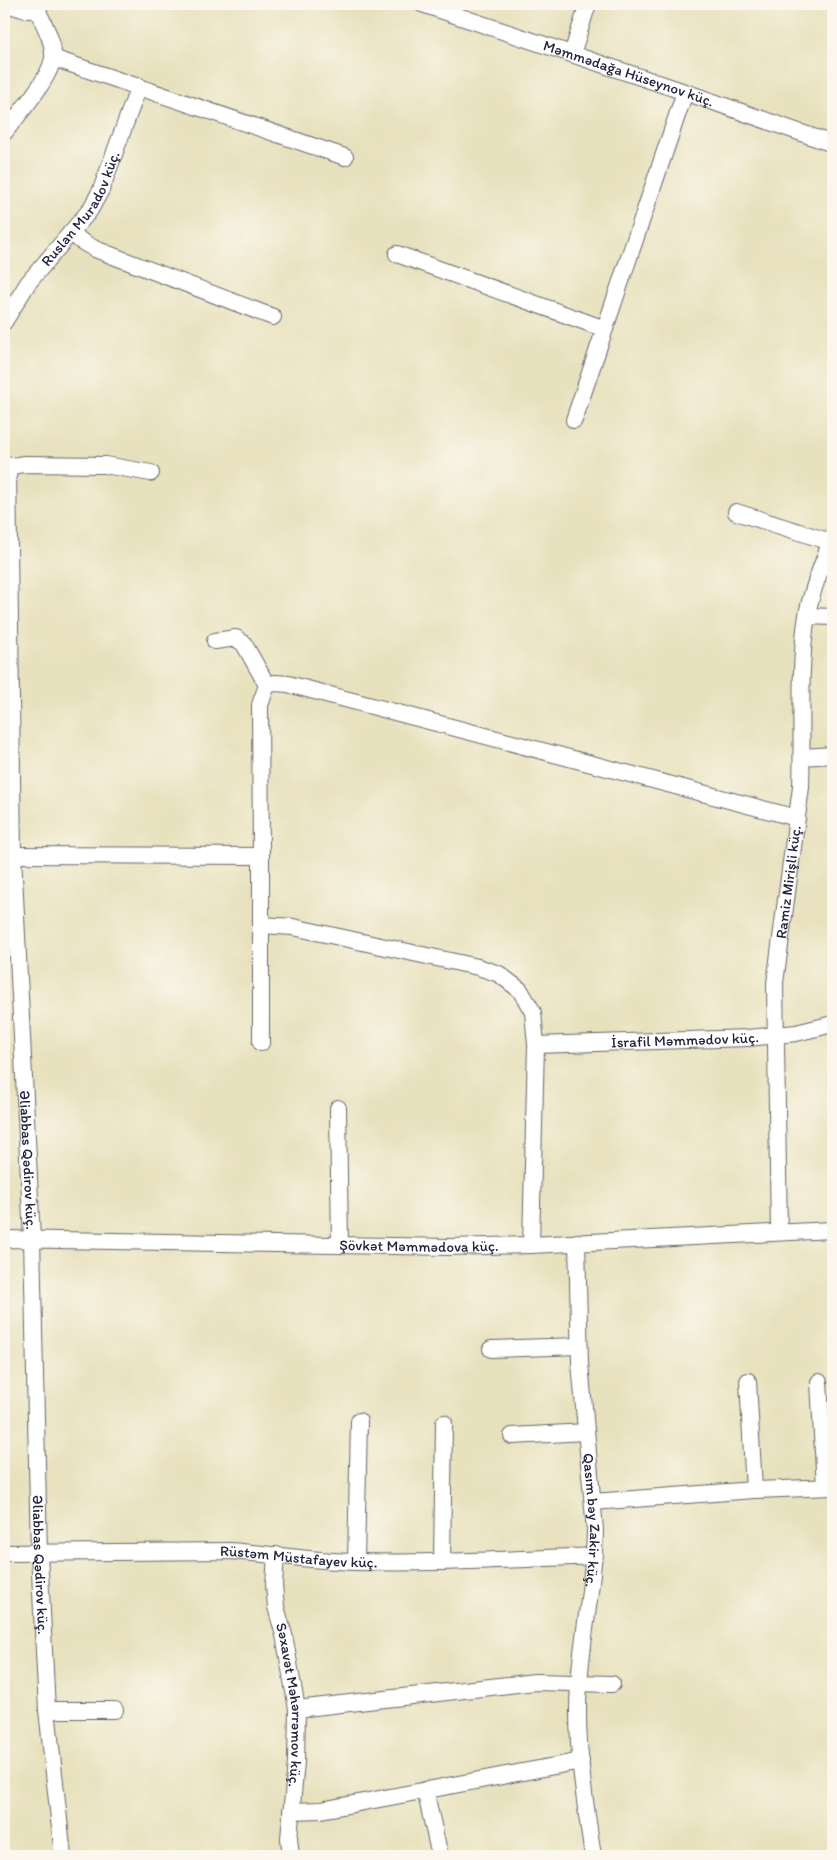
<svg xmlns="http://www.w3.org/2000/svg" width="837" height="1860" font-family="Itim,sans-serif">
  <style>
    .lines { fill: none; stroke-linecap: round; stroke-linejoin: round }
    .minor-casing { stroke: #676569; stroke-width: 18 }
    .minor { stroke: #fff; stroke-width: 16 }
    .labels { text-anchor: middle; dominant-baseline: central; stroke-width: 4; stroke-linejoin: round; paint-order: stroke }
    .street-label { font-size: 15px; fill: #22223b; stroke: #fbf7ec }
  </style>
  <rect width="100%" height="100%" fill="#fbf7ec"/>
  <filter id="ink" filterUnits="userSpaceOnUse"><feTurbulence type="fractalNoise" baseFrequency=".02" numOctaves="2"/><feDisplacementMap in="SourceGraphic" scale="10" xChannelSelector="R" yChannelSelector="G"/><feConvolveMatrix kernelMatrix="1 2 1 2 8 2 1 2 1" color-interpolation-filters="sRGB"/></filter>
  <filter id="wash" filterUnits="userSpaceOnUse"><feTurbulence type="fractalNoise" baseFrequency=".0096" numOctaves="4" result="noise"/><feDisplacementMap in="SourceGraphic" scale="20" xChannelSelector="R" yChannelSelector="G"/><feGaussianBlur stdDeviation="1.12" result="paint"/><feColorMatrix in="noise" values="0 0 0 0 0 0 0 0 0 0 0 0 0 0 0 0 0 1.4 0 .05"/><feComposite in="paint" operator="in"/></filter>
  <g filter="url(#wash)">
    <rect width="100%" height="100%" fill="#e8e1be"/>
  </g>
  <g filter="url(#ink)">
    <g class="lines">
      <g class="minor-casing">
        <g id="minor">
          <polyline points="6,4 27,10 37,9 41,4"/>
          <path id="s1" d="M422 4 685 92 833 144"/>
          <polyline points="572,54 588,4"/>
          <polyline points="53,58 345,157"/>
          <path d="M4 133C17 116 51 78 53 57 54 41 43 23 37 9"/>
          <polyline points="71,232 81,241 95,249 273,317"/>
          <polyline points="397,254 605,329"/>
          <path id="s2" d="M4 322 28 283 90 210 101 190 139 86"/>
          <polyline points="574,420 685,92"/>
          <path id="s3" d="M4 463 8 467 13 855 32 1239 39 1553 47 1710 63 1856"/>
          <polyline points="8,467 23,464 105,465 151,473"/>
          <polyline points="736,512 831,542"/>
          <polyline points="807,616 833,617"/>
          <polyline points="215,641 236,638 244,644 267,685"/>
          <polyline points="802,757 833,755"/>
          <polyline points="4,855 261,856 260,705 267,685 275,683 288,684 797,818"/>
          <polyline points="262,925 293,927 478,967 499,974 520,990 533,1012 536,1045 531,1245"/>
          <polyline points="261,1043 261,856"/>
          <path id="s4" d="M536 1045 748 1038 796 1033 833 1024"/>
          <polyline points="338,1108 340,1245"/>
          <path id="s5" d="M779 1232 775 983 801 787C803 730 798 672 807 615 812 587 824 561 833 535"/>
          <path id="s6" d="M4 1239 449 1247 531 1245 833 1230"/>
          <path id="s7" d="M577 1242 580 1363 595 1530C594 1591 578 1651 578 1712 578 1760 586 1809 593 1856"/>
          <polyline points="491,1349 579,1346"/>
          <polyline points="748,1381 754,1490"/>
          <polyline points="819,1382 825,1487"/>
          <polyline points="512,1436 586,1432"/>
          <polyline points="593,1502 754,1490 833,1487"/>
          <path id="s8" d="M4 1553 230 1551C272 1554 313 1561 355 1562 435 1564 515 1559 595 1556"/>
          <path id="s9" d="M276 1555 274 1585 276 1607 284 1635 297 1709 296 1762 289 1838 291 1856"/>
          <polyline points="356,1562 359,1421"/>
          <polyline points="442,1562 444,1423"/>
          <polyline points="297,1709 535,1682 612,1684"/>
          <polyline points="47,1710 115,1710"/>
          <polyline points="425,1790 440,1856"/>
          <polyline points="291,1811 321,1810 581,1761"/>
        </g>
      </g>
      <use href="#minor" class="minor"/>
    </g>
  </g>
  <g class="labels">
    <g class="street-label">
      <text stroke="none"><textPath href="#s1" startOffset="218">Məmmədağa Hüseynov küç.</textPath></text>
      <text stroke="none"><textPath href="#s2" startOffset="138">Ruslan Muradov küç.</textPath></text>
      <text stroke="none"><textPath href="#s5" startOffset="351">Ramiz Mirişli küç.</textPath></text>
      <text stroke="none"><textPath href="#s4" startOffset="149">İsrafil Məmmədov küç.</textPath></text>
      <text stroke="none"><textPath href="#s3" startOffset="699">Əliabbas Qədirov küç.</textPath></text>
      <text stroke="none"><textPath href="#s6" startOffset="415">Şövkət Məmmədova küç.</textPath></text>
      <text stroke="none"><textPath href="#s7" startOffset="279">Qasım bəy Zakir küç.</textPath></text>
      <text stroke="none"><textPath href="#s8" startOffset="295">Rüstəm Müstafayev küç.</textPath></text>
      <text stroke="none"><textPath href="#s3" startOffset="1104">Əliabbas Qədirov küç.</textPath></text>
      <text stroke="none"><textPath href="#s9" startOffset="152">Səxavət Məhərrəmov küç.</textPath></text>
    </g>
  </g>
  <rect width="837" height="1860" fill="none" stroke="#fbf7ec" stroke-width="20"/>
</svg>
